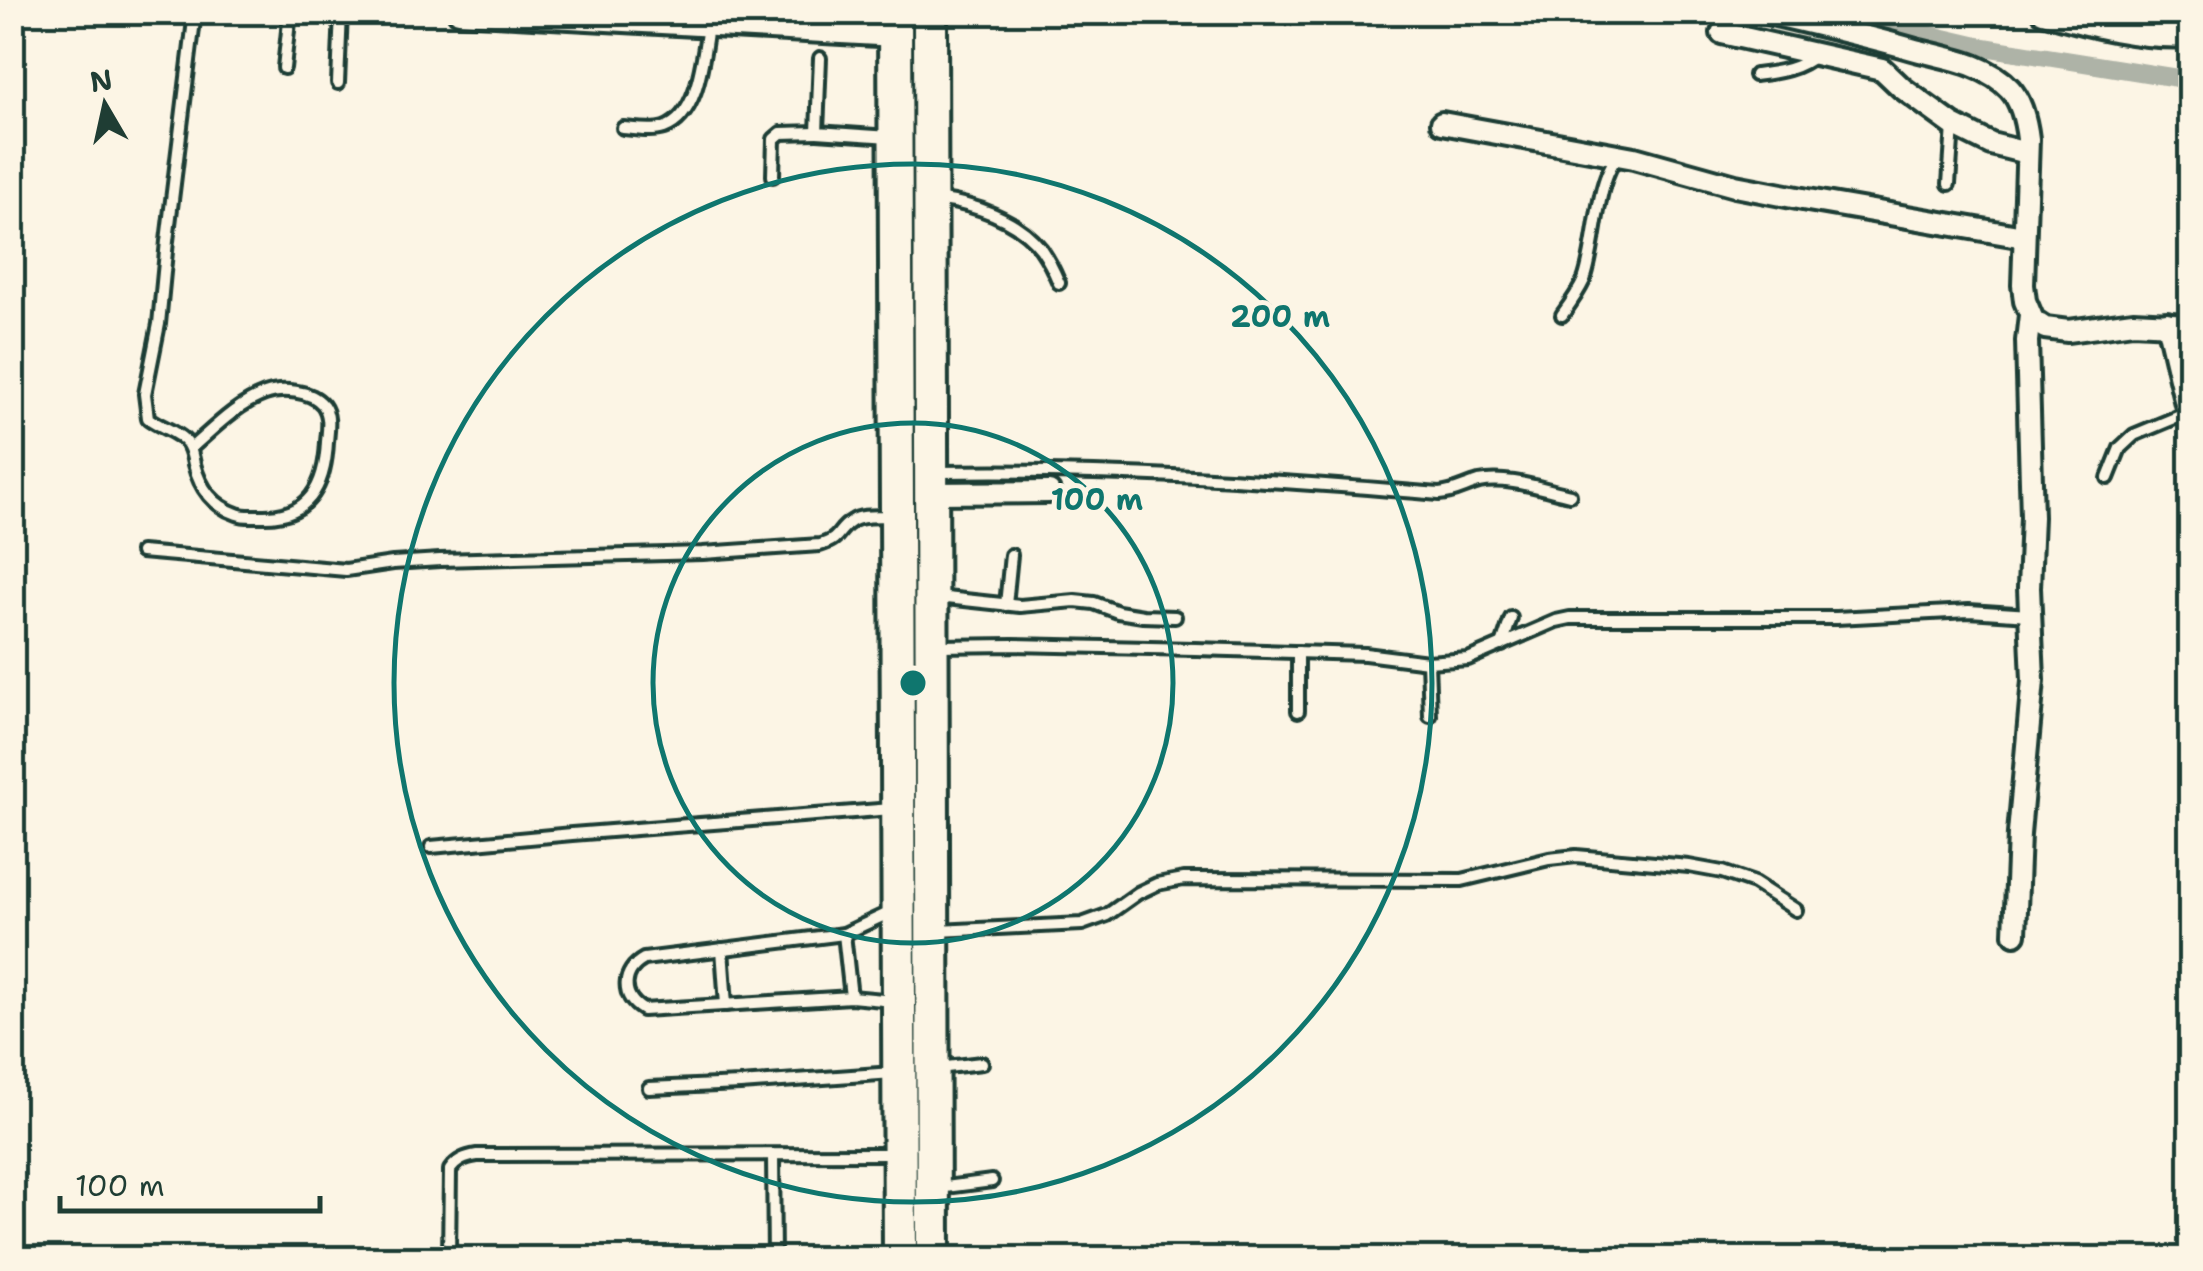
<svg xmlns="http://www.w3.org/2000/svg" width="2203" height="1271" font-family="'Shantell Sans',sans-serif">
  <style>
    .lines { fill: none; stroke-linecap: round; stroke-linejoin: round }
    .canal { stroke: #aeb3a7; stroke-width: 18 }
    .lane-casing { stroke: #1f3d34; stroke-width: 18 }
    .street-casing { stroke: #1f3d34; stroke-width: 28 }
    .primary-casing { stroke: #1f3d34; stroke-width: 40 }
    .lane { stroke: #fcf5e5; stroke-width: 10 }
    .street { stroke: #fcf5e5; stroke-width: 20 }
    .primary { stroke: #fcf5e5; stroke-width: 32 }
    .ring { fill: none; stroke: #0f766e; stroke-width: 5 }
    .centre { fill: #0f766e; stroke: #fcf5e5; stroke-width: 5 }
    .ring-label { font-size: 30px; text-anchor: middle; font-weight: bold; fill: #0f766e; stroke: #fcf5e5; stroke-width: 10; stroke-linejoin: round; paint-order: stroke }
  </style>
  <rect width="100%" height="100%" fill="#fcf5e5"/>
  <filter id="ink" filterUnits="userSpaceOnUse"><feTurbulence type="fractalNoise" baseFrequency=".01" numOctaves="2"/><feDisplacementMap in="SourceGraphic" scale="20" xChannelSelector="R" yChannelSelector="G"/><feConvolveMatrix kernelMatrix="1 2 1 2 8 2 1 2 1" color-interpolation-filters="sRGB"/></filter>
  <g filter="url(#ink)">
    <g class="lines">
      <polyline class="canal" points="1833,12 1978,46 2190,80"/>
      <g class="lane-casing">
        <g id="lane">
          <polyline points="2182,36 2185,12"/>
          <polyline points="820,58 817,132 890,137"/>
          <polyline points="284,68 290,12"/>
          <path d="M1755 75C1778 72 1798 70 1817 54"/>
          <polyline points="338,83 341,12"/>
          <path d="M623 128C636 129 652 132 664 128 699 116 703 56 708 26"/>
          <polyline points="773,176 774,139 781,133 817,132"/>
          <polyline points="1949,184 1953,126"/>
          <path d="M936 199C973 204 1017 218 1041 249 1048 259 1054 271 1059 283"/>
          <path d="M1562 315C1570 304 1578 293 1584 280 1596 249 1596 175 1619 156"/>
          <path d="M191 448C213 429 237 404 265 394 281 388 311 390 323 405 331 416 328 430 327 442 325 486 309 518 260 516 252 516 244 517 237 514 213 506 200 488 194 464 192 456 192 450 187 443 179 432 159 427 148 418L145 394 159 324 167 241 195 12"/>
          <path d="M938 472C1105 469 1272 480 1439 494 1454 493 1465 486 1479 482 1508 476 1542 489 1570 495"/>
          <polyline points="2108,478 2120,448 2134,435 2187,413"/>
          <path d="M141 552 346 570 393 563 440 560 703 553 820 545C843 538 836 530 852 521 862 514 880 517 892 516"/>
          <polyline points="937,597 1020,606 1075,601 1094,603 1118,612 1143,616 1175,617"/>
          <polyline points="1006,605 1011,555"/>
          <polyline points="1502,645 1511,618"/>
          <polyline points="938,646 1013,645 1195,649 1365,654 1428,662 1468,659 1556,621 1570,618 1836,618 1969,611 2030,615"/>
          <polyline points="1298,652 1298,711"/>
          <polyline points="1428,662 1430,716"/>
          <polyline points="431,847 572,834 892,809"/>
          <path d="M893 911 844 934 644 959C622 971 620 996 643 1010L851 997 894 1001"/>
          <polyline points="938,931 1082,924 1107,915 1138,893 1157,884 1184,879 1462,880 1549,859 1576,856 1689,866 1722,872 1754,883 1796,910"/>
          <polyline points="844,934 851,997"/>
          <polyline points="722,949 726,1005"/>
          <polyline points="938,1068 982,1063"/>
          <polyline points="649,1088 740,1084 893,1073"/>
          <polyline points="773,1155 774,1258"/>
          <polyline points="938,1188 992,1181"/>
          <path d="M449 1258 450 1170C457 1160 465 1157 477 1155L895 1154"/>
        </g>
      </g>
      <g class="street-casing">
        <g id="street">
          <polyline points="459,12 896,36"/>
          <polyline points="1285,12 1298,12"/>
          <path d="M1763 12C1813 24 1863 35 1912 49 1945 58 1986 63 2010 89 2022 102 2026 122 2028 139L2023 285 2025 301 2033 320 2045 328 2068 331 2133 322 2190 325"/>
          <path d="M2043 12C2089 26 2142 39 2190 36"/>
          <polyline points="1722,33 1882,69 1902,88 1953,125 1991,144 2027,153"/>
          <polyline points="1442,123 1634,158 1735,186 1808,200 2024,237"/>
          <polyline points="2167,323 2190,421"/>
          <polyline points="932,493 1049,492"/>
          <polyline points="2015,934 2019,834 2033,680 2029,588 2032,517 2027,341 2030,315"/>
        </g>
      </g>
      <g class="primary-casing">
        <g id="primary">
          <polyline points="895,12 900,1258"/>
          <polyline points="930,12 933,1258"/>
        </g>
      </g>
      <use href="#lane" class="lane"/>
      <use href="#street" class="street"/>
      <use href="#primary" class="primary"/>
    </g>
  </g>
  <g class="ring">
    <circle cx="913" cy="683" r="260"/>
    <circle cx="913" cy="683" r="519"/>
  </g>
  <circle cx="913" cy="683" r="15" class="centre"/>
  <g class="ring-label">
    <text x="1280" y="327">200 m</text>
    <text x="1097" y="510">100 m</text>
  </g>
  <rect width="2203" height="1271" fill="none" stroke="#fcf5e5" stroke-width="50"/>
  <rect x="25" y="25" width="2153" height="1221" fill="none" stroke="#1f3d34" stroke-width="4" filter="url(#ink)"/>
  <g transform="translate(105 105) rotate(351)" stroke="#fcf5e5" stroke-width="8" paint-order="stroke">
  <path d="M0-8L18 38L0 25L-18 38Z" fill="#1f3d34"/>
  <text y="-15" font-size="28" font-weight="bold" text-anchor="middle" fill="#1f3d34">N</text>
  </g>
  <path d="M60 1196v15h260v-15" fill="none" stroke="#1f3d34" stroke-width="5"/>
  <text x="75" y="1196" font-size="30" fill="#1f3d34" stroke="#fcf5e5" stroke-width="8" paint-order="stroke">100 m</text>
</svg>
